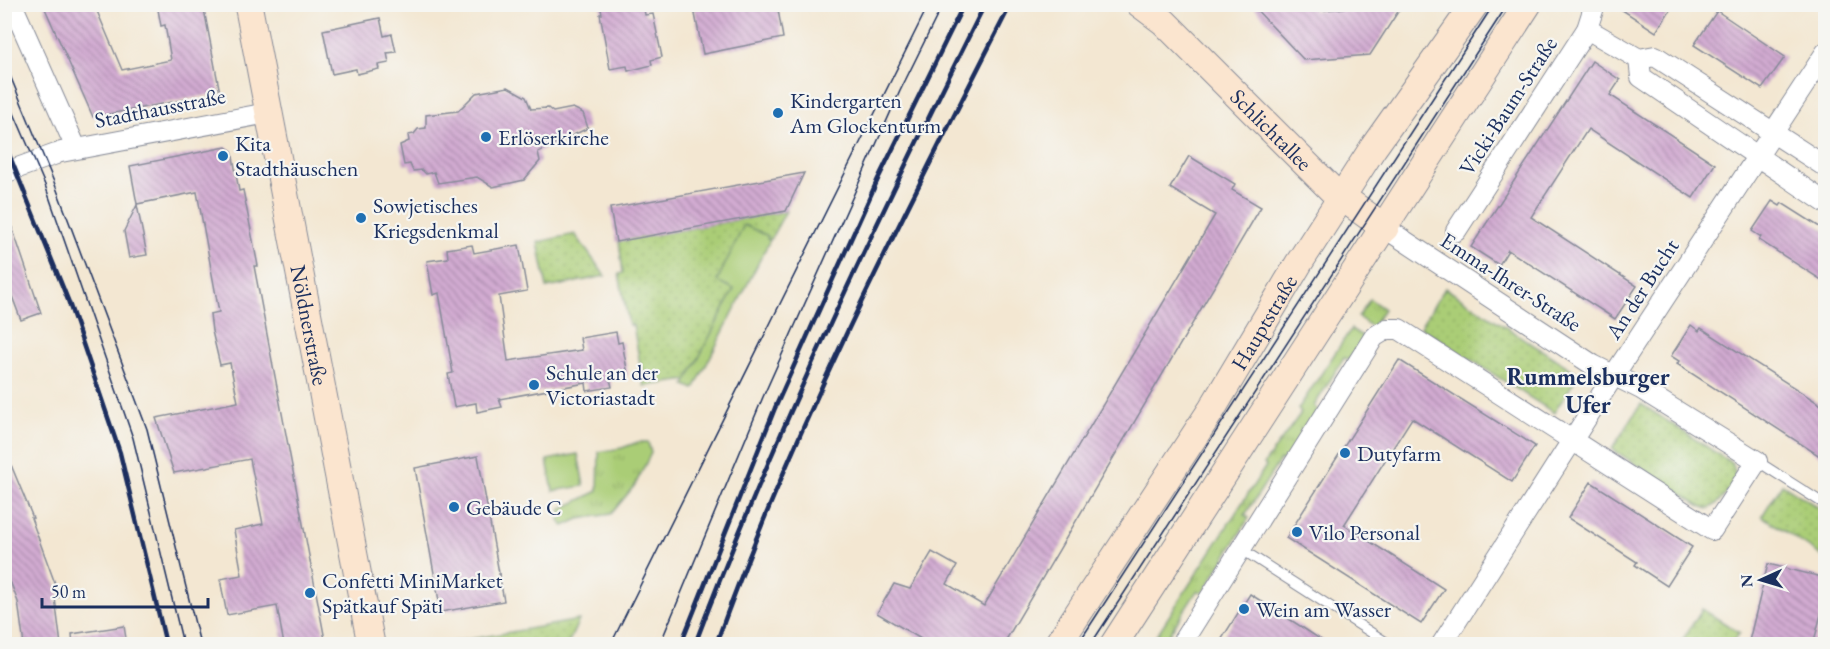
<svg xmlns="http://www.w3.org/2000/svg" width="1830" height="649" font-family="'EB Garamond',serif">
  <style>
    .grass { fill: url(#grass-tufts); stroke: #627e6a; stroke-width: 1.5 }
    .park { fill: url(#park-dots); stroke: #627e6a; stroke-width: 1.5 }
    .pitch { fill: #aacd76; stroke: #627e6a; stroke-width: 1.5 }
    .building { fill: url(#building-back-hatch) }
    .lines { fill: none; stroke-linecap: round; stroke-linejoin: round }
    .lane-casing { stroke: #878b98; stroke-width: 11 }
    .street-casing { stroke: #878b98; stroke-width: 22 }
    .secondary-casing { stroke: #878b98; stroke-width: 29 }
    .lane { stroke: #fff; stroke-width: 9 }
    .street { stroke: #fff; stroke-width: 20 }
    .secondary { stroke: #fbe5cf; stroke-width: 27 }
    .tram { stroke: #1b2f5e; stroke-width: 1.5 }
    .rail { stroke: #1b2f5e; stroke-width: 4.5 }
    .poi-dot { fill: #1f6fb2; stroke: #f6f6f2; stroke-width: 2 }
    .labels { text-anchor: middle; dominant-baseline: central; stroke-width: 4.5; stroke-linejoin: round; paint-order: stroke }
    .poi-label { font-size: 22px; fill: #1b2f5e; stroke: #f6f6f2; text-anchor: start }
    .street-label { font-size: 22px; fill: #1b2f5e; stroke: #f6f6f2 }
    .neighbourhood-label { font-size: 24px; font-weight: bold; fill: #1b2f5e; stroke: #f6f6f2 }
  </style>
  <defs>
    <pattern id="grass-tufts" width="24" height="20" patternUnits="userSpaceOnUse" patternTransform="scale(1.5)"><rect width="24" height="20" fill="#aacd76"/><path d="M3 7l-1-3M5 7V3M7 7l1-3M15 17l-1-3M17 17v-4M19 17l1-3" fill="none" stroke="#92b068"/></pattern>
    <pattern id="park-dots" width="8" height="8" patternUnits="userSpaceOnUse" patternTransform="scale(1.5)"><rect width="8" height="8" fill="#aacd76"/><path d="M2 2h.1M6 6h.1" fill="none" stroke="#92b068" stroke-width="1.8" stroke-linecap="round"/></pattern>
    <pattern id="building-back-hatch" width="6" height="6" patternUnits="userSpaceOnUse" patternTransform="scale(1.5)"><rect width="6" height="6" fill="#d2abd1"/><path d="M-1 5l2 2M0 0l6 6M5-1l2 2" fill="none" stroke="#aa8cad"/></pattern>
  </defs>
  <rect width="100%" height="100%" fill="#f6f6f2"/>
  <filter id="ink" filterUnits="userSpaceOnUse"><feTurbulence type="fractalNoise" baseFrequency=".0167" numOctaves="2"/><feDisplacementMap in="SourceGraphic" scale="12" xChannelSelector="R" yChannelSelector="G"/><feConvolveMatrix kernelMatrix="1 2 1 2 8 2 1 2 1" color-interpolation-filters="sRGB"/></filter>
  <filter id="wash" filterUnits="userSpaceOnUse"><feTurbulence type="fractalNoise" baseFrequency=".008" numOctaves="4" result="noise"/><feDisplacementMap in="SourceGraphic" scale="24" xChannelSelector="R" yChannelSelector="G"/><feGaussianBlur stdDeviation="1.35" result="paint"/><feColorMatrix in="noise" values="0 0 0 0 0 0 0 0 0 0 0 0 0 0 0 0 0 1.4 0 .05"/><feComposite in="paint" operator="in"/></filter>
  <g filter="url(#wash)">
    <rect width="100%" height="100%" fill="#f3e7d2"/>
    <g class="grass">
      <polygon points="1370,299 1384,309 1372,327 1358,317"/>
      <polygon points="1351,329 1365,338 1349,360 1344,358 1314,406 1318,411 1287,461 1280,460 1245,515 1249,518 1204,592 1197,591 1166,639 1170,644 1151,644 1266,466 1264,464 1301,413 1298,409"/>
      <polygon points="638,442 648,442 651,453 635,485 611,514 579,519 564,526 559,521 561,509 598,491 599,452 622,448"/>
    </g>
    <g class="park">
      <polygon points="786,211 770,240 761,236 688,380 644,386 633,325 629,325 619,274 623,273 619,241"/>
      <polygon points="575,234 605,276 547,288 538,242"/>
      <polygon points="1445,288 1579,374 1554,413 1420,327"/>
      <path d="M1641 404 1727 460C1730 462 1733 465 1734 468 1739 482 1719 505 1708 509L1699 505 1612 449Z"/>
      <polygon points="1782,484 1825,512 1825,558 1762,516"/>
      <polygon points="1702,609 1740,633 1731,644 1680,644"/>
      <polygon points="579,620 568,644 443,644"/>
    </g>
    <g class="pitch">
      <polygon points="744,225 768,236 767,239 770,240 694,389 685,385 734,289 717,281"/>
      <polygon points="578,454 584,486 553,491 547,460"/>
    </g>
    <g id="blocks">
      <g class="building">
        <polygon points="43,4 94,4 122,70 171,60 165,25 161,26 157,4 203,4 220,93 93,117"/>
        <polygon points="600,4 643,4 645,15 653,14 662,57 651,60 652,65 628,71 627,66 610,69 600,14 602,14"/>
        <polygon points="693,4 714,4 715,8 735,4 777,4 783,38 703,54"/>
        <polygon points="1251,4 1309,4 1315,11 1344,8 1346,4 1403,4 1370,55 1304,60"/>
        <polygon points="1613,4 1674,4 1656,32"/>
        <polygon points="1717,11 1785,57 1762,89 1694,45"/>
        <polygon points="380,18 384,36 392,34 396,52 387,53 389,63 378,65 379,69 357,74 356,69 332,74 323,30"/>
        <polygon points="1592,61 1620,80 1610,95 1715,164 1693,198 1588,129 1531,217 1637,286 1615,319 1508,250 1499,265 1471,247"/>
        <polygon points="508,87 526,97 531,109 548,108 553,112 573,108 583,113 588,128 538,152 540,161 524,180 493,187 477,177 438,183 434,172 426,174 422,170 413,171 410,164 404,165 400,145 409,141 408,135 414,134 418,129 426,128 426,115 458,111 476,93"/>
        <polygon points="226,147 232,151 239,191 243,190 258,266 254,266 326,645 284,645 277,606 227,615 220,579 242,575 234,530 263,524 250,459 174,473 156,418 238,402 230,363 220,365 212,331 210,314 219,312 197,192 137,204 130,166"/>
        <polygon points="1189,156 1235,184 1232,190 1261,207 1003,645 931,645 877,613 894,584 910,589 932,552 957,566 947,584 984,606 1215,215 1170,188"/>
        <polygon points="804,173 786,211 616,242 610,208"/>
        <polygon points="1772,201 1780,206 1782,203 1826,231 1826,283 1759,240 1761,237 1752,231"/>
        <polygon points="137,205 147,255 129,258 124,231"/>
        <polygon points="8,215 41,313 21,320 10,291 4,293 4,216"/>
        <polygon points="472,245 474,253 519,245 527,291 499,296 508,361 582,350 580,338 616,332 618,343 622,342 628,375 610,379 612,387 587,391 586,383 499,399 502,407 477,412 476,403 454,407 448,374 453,373 439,293 433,295 427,261 448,258 447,249"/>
        <polygon points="1691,325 1699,331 1701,328 1826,408 1826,460 1677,364 1679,361 1671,356"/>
        <polygon points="1399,360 1535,446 1512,482 1412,418 1344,525 1444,589 1421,624 1286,538"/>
        <polygon points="4,448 33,518 31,518 60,597 55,598 61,645 24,645 18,602 4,565"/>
        <polygon points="478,456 504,601 441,612 415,468"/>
        <polygon points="1591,482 1692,547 1667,586 1635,565 1637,562 1568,518"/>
        <polygon points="1768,564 1826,578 1826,595 1813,645 1748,645"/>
        <polygon points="1250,594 1297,624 1329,645 1218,645"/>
        <polygon points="124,626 127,645 73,645 72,634"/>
      </g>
    </g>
  </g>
  <g filter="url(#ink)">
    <use href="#blocks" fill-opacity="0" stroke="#878b98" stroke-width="1.5"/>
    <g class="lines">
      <g class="lane-casing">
        <g id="lane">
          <polyline points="1757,461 1826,505"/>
          <polyline points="1241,549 1389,644"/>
        </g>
      </g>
      <g class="street-casing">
        <g id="street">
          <polyline points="12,4 76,148"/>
          <polyline points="1587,29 1639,59 1655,56 1826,167"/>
          <polyline points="1639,59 1641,77 1826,203"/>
          <polyline points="61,152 268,113"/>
          <polyline points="4,173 56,154"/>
          <polyline points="1456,231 1587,29 1595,4"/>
          <polyline points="1181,644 1374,337 1387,329 1399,329 1712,530 1757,461 1641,389 1593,365 1385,228"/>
          <polyline points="1442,644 1614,375 1826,52"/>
        </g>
      </g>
      <g class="secondary-casing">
        <g id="secondary">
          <path id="s1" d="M248 4 371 644"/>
          <path id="s2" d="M1140 4 1164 22 1332 190 1385 228"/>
          <path id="s3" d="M1058 644 1212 409 1299 263 1373 148 1475 4"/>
          <polyline points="1114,644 1528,4"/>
        </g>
      </g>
      <use href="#lane" class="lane"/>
      <use href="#street" class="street"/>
      <use href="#secondary" class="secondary"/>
      <g class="tram">
        <polyline points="4,61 54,182 147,429 200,644"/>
        <polyline points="4,90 45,185 133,438 183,644"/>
        <polyline points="611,644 929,4"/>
        <polyline points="660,644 763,397 900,91 943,4"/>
        <polyline points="1078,644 1494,4"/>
        <polyline points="1091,644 1508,4"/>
      </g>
      <g class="rail">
        <polyline points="4,142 68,300 120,453 166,644"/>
        <polyline points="681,644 775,408 878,179 964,4"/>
        <path d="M695 644C778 425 880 214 985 4"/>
        <path d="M716 644C795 423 904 213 1011 4"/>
      </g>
    </g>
  </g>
  <g class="poi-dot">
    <circle cx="778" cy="113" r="6"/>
    <circle cx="486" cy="137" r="6"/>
    <circle cx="223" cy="156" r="6"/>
    <circle cx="361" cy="218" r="6"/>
    <circle cx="534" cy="385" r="6"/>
    <circle cx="1345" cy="453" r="6"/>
    <circle cx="454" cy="507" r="6"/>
    <circle cx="1297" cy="532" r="6"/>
    <circle cx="310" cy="593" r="6"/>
    <circle cx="1244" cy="609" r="6"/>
  </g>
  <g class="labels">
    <g class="poi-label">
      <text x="790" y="100">Kindergarten<tspan x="790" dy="25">Am Glockenturm</tspan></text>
      <text x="498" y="137">Erlöserkirche</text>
      <text x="235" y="143">Kita<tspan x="235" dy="25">Stadthäuschen</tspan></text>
      <text x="373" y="205">Sowjetisches<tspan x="373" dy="25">Kriegsdenkmal</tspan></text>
      <text x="546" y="372">Schule an der<tspan x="546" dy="25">Victoriastadt</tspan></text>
      <text x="1357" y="453">Dutyfarm</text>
      <text x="466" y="507">Gebäude C</text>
      <text x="1309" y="532">Vilo Personal</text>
      <text x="322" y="580">Confetti MiniMarket<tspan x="322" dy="25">Spätkauf Späti</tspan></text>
      <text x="1256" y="609">Wein am Wasser</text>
    </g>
    <g class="street-label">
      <text transform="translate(1508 106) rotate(-57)">Vicki-Baum-Straße</text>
      <text transform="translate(160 108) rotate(-11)">Stadthausstraße</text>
      <text stroke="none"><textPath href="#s2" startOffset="182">Schlichtallee</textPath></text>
      <text transform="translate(1511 282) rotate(33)">Emma-Ihrer-Straße</text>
      <text transform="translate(1642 289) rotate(-57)">An der Bucht</text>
      <text stroke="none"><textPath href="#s3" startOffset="382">Hauptstraße</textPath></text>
      <text stroke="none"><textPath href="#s1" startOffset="327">Nöldnerstraße</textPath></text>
    </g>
    <g class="neighbourhood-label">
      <text x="1588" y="376">Rummelsburger<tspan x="1588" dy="28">Ufer</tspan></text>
    </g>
  </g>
  <rect width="1830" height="649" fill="none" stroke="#f6f6f2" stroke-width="24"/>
  <g transform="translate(1761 580) rotate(266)" stroke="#f6f6f2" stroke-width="4.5" paint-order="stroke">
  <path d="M0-4.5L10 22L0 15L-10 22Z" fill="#1b2f5e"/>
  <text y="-9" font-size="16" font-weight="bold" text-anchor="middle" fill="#1b2f5e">N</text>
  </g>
  <path d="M42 598v9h166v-9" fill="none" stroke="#1b2f5e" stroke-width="3"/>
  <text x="51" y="598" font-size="18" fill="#1b2f5e" stroke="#f6f6f2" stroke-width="4.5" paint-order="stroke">50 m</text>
</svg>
